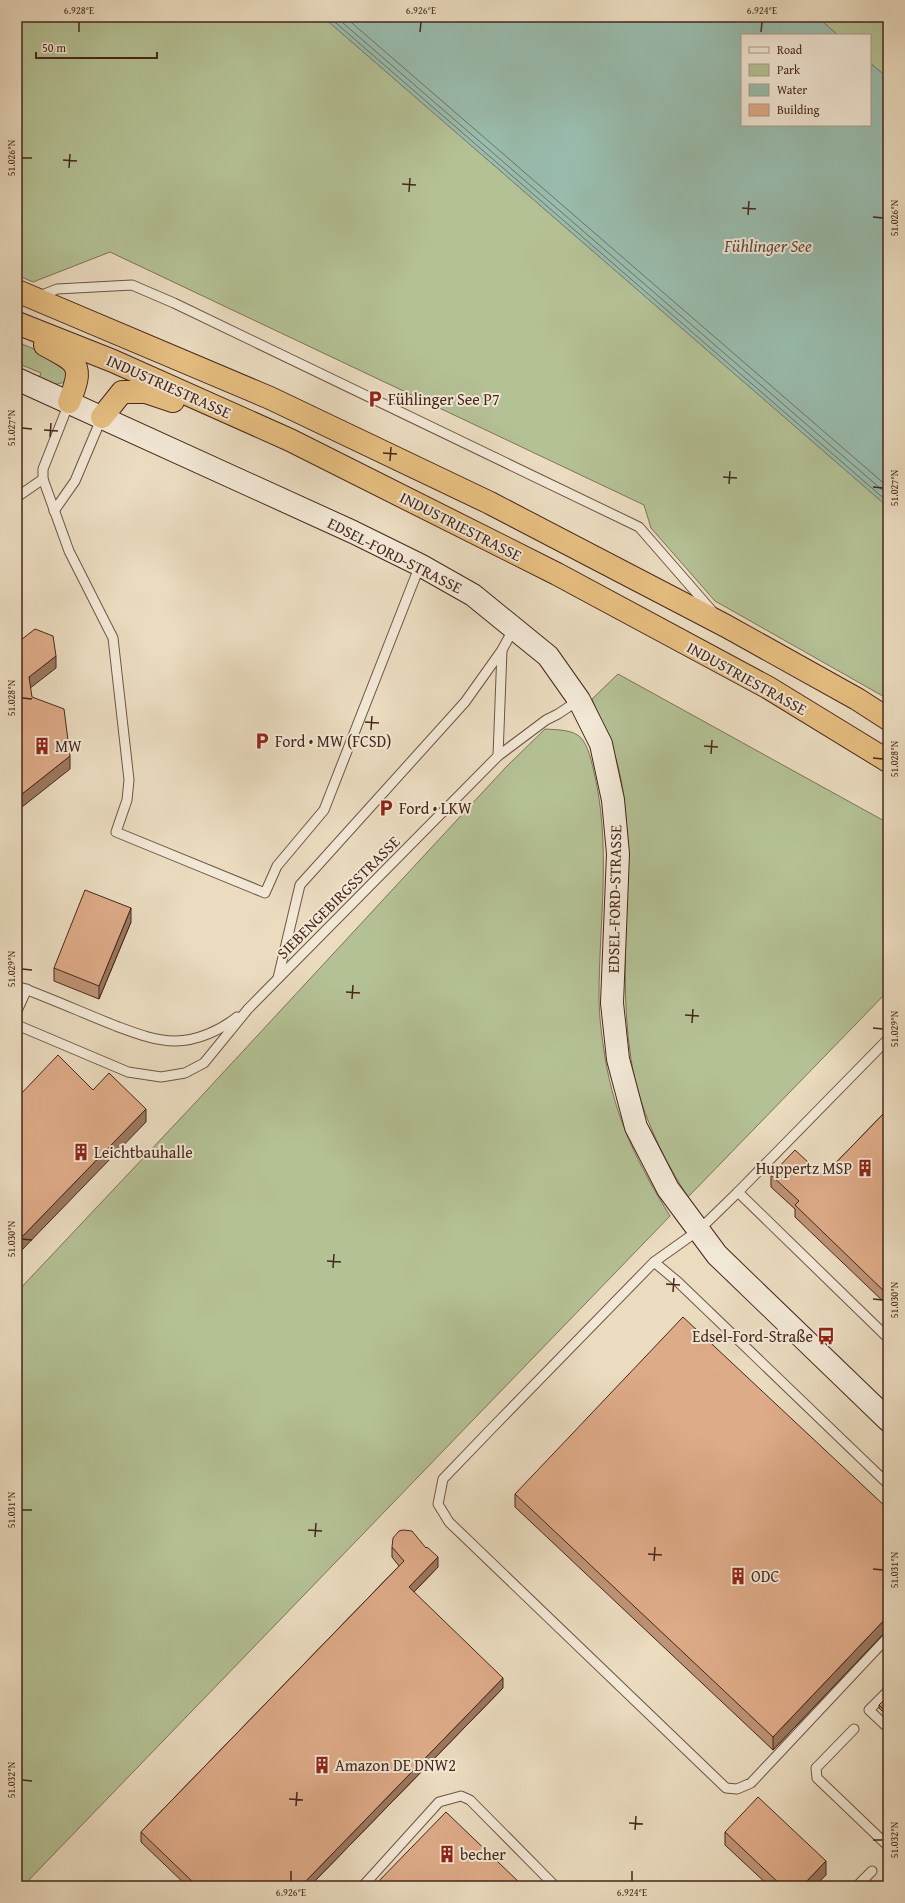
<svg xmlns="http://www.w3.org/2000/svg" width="905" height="1903" font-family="'Gentium Book Plus',serif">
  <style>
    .green { fill: #b4c195; stroke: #7e7458 }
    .water { fill: #99bcad; stroke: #788073 }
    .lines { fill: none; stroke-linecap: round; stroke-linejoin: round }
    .shore { stroke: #707164; stroke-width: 1 }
    .lane-casing { stroke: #705444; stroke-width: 11 }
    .secondary-casing { stroke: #47261b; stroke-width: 24 }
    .highway-casing { stroke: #47261b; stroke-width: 24 }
    .lane { stroke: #f2e8d6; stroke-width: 9 }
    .secondary { stroke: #f2e8d6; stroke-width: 22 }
    .highway { stroke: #e6be80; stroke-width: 22 }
    .wall { fill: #bf9375; stroke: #47261b }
    .shaded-wall { fill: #9b785f; stroke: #47261b }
    .building { fill: #deab88; stroke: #47261b }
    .ticks { fill: none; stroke: #47261b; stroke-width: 1.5 }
    .labels { text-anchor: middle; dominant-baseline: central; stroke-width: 4; stroke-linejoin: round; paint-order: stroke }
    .street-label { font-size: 16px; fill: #47261b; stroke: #f2e8d6 }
    .poi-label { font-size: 16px; fill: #47261b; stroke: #f2e8d6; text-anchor: start }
    .water-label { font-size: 17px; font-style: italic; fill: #5c4c40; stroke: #f2e8d6 }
    .neatline { fill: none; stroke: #47261b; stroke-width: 1.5 }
    .ticks-label { font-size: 10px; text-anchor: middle; fill: #47261b }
  </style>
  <rect width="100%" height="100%" fill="#ebdcc0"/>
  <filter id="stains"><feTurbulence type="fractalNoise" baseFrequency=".005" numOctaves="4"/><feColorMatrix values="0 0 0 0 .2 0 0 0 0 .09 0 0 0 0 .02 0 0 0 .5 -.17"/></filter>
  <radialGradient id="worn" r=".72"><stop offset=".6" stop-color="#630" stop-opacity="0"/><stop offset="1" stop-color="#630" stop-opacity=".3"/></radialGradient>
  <g class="green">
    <polygon points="17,17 323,17 888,507 888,699 715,601 651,528 644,505 110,252 33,282 17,275"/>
    <polygon points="817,17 888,17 888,78 870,63 870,35 838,35"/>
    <path d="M17 342 56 358 66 366V380C57 388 49 382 39 378L41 373 17 363Z"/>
    <path d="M618 674 888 823V991L688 1197C661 1155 639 1109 631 1059 622 1002 626 944 627 886 628 846 628 806 618 766 612 742 601 721 592 699Z"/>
    <path d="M545 729C557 730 574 729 582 739 588 747 591 759 593 768 612 843 599 921 599 997 599 1017 602 1038 605 1057 615 1119 638 1164 670 1216L23 1886H17V1292L195 1103 506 767Z"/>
  </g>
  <polygon class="water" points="323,17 817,17 838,35 742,35 742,125 870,125 870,63 888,78 888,507"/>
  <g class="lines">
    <g class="shore">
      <polyline points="329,17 888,502"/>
      <polyline points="336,17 888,495"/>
      <polyline points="345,17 888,487"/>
    </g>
    <g class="lane-casing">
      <g id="lane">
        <polyline points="37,297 57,289 132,285 174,303 639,527 713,612"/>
        <polyline points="69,403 43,469 43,479 69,551 113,638 129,780 127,800 116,832 265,893 277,866 324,810 420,565"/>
        <polyline points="17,497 43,479"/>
        <polyline points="54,511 75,481 102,417"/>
        <polyline points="498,756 502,650"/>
        <polyline points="278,978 300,885 465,702 502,650 514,628"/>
        <path d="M17 986C50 998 83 1013 116 1026 135 1033 155 1041 175 1041 197 1041 221 1030 237 1017"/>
        <polyline points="17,1011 27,989"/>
        <polyline points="17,1025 128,1072 161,1077 185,1073 204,1063 248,1009 498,756 546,720 558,714 579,700"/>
        <polyline points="738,1192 888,1039"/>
        <polyline points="654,1262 678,1282 888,1484"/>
        <polyline points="888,1338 738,1192 699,1230 654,1262 493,1427 443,1479 438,1504 449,1522 726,1788 737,1789 751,1783 888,1637"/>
        <polyline points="888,1691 869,1710 888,1728"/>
        <polyline points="854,1729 816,1768 817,1778 888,1846"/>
        <polyline points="363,1886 439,1802 461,1796 470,1800 555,1886"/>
        <polyline points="857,1886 872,1871"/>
      </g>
    </g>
    <g class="secondary-casing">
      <polyline id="secondary" points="17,379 353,532 420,565 473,595 548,656 579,700 601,744 613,800 618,854 612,1003 618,1059 636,1127 668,1189 717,1255 888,1420"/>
    </g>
    <g class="highway-casing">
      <g id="highway">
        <polyline points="17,291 270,398 490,503 726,626 857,699 888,719"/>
        <polyline points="17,323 113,361 290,440 557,574 767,687 888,761"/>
        <path d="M45 345C79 363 84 365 69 402"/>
        <polyline points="102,417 122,392 146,392 173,401"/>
      </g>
    </g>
    <use href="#lane" class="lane"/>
    <use href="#secondary" class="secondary"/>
    <use href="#highway" class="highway"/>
  </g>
  <g class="wall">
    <polygon points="131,922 99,999 54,981 54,968"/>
    <polygon points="888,1109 888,1306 795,1217 795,1209 771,1187 771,1175 823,1176"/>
    <polygon points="515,1494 888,1509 888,1629 773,1750 515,1507"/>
    <polygon points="392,1547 438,1567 414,1592 503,1688 310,1886 187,1886 141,1842 141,1832 399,1566 392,1557"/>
    <polygon points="888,1696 888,1717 879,1708 879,1705"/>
    <polygon points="725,1832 826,1875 815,1886 769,1886 725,1845"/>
  </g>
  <g class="shaded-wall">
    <polygon points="56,656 56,668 29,689 29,677"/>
    <polygon points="70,756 70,769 17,811 17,798"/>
    <polygon points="131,908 131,922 99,999 99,986"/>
    <polygon points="146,1109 146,1122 17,1255 17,1242"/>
    <polygon points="438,1557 438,1567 409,1597 409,1587"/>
    <polygon points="888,1616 888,1629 773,1750 773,1737"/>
    <polygon points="503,1678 503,1688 310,1886 301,1886"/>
    <polygon points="826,1861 826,1875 815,1886 802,1886"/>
  </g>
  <g class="building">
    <polygon points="35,629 53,636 56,656 29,677 32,697 64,709 70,756 17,798 17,643"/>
    <polygon points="85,890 131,908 99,986 54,968"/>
    <polygon points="58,1055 93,1090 109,1073 146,1109 17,1242 17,1098"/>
    <polygon points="888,1109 888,1295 795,1205 799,1201 771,1175 795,1150 823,1176"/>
    <polygon points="683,1317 888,1509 888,1616 773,1737 515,1494"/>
    <polygon points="403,1530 412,1531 426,1548 427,1547 438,1557 409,1587 503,1678 301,1886 197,1886 141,1832 404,1561 392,1547 393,1538 399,1531"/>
    <polygon points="888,1696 888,1713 879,1705"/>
    <polygon points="758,1797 826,1861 802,1886 782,1886 725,1832"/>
    <polygon points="446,1812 523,1886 374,1886"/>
  </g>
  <path class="ticks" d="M79 32V22M420 32 421 22M761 32 762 22M22 158H32M63 160 77 161M69 168 70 154M402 184 416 185M409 192 410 178M742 208 756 209M748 215 749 201M873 217 883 218M22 428 32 429M44 430 58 431M50 437 51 423M383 453 397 454M390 461 391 447M723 477 737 478M729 484 730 471M873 487 883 488M22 698 32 699M365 722 379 723M371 730 372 716M704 746 718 747M711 754 712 740M873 758 883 759M22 969 32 970M346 992 360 993M352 999 353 985M685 1015 699 1016M692 1023 693 1009M873 1028 883 1029M22 1239 32 1240M327 1261 341 1262M333 1268 334 1254M666 1284 680 1285M673 1292 674 1278M873 1299 883 1300M22 1510H32M308 1530 322 1531M315 1537 316 1523M648 1554 662 1555M654 1561 655 1547M873 1569 883 1570M22 1780 32 1781M289 1799 303 1800M296 1806 297 1792M629 1823 643 1824M635 1830 636 1816M873 1840H883M291 1881V1871M632 1881V1871"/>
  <defs>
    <g id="parking-bare" transform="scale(1.38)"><path d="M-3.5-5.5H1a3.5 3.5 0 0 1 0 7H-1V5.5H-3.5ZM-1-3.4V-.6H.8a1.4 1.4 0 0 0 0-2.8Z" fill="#8f2418" stroke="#f2e8d6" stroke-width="2.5" paint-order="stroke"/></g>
    <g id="building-bare" transform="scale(1.38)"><path d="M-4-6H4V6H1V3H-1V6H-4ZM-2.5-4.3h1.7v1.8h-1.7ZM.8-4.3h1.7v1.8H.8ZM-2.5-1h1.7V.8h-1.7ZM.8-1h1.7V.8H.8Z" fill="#8f2418" stroke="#f2e8d6" stroke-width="2.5" paint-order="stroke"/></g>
    <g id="bus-bare" transform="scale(1.38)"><path d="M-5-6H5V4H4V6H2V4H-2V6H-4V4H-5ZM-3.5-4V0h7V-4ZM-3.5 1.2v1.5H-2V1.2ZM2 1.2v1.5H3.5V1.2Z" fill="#8f2418" stroke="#f2e8d6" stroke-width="2.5" paint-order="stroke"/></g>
  </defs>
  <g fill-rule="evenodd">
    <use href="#parking-bare" x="375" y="399"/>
    <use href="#parking-bare" x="262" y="741"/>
    <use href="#building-bare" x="42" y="746"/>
    <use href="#parking-bare" x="386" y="808"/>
    <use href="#building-bare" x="81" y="1152"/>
    <use href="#building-bare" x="865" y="1168"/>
    <use href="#bus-bare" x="826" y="1336"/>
    <use href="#building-bare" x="738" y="1576"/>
    <use href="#building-bare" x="322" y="1765"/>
    <use href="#building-bare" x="447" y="1854"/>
  </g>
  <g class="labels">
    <g class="street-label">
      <text transform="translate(169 386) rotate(24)">INDUSTRIESTRASSE</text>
      <text transform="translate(461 526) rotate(27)">INDUSTRIESTRASSE</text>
      <text transform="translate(395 555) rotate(27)">EDSEL-FORD-STRASSE</text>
      <text transform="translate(747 678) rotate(29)">INDUSTRIESTRASSE</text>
      <text transform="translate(338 897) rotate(-45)">SIEBENGEBIRGSSTRASSE</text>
      <text transform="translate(614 899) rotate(-89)">EDSEL-FORD-STRASSE</text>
    </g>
    <g class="poi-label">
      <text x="388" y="399">Fühlinger See P7</text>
      <text x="275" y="741">Ford • MW (FCSD)</text>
      <text x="55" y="746">MW</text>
      <text x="399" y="808">Ford • LKW</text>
      <text x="94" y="1152">Leichtbauhalle</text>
      <text x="852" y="1168" text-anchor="end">Huppertz MSP</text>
      <text x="813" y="1336" text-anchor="end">Edsel-Ford-Straße</text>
      <text x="751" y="1576">ODC</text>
      <text x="335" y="1765">Amazon DE DNW2</text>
      <text x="460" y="1854">becher</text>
    </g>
    <g class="water-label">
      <text x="768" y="245">Fühlinger See</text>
    </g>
  </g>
  <rect width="905" height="1903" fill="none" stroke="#ebdcc0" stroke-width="44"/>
  <rect x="741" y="34" width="130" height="92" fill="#f2e8d6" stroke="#ae9a8b"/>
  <rect x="749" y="47" width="20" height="6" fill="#f2e8d6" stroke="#ae9a8b"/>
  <text x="777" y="54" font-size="12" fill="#47261b">Road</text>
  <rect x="749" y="64" width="20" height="12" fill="#b4c195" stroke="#ae9a8b"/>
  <text x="777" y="74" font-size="12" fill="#47261b">Park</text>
  <rect x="749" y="84" width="20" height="12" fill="#99bcad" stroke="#ae9a8b"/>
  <text x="777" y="94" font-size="12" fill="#47261b">Water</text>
  <rect x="749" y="104" width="20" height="12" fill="#deab88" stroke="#ae9a8b"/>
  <text x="777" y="114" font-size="12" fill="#47261b">Building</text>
  <path d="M36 52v6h121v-6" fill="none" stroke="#47261b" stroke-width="2"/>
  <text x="42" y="52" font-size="12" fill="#47261b" stroke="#f2e8d6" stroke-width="3" paint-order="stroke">50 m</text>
  <rect x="22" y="22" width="861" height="1859" class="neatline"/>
  <g class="ticks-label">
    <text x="79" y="14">6.928°E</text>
    <text x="421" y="14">6.926°E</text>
    <text x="762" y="14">6.924°E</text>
    <text transform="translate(11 158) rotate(-90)" y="4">51.026°N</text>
    <text transform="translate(894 218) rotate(-90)" y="4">51.026°N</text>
    <text transform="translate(11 428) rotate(-90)" y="4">51.027°N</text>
    <text transform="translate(894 488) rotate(-90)" y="4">51.027°N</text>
    <text transform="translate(11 698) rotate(-90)" y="4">51.028°N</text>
    <text transform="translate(894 759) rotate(-90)" y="4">51.028°N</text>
    <text transform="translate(11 969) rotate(-90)" y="4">51.029°N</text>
    <text transform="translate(894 1029) rotate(-90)" y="4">51.029°N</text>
    <text transform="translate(11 1239) rotate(-90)" y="4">51.030°N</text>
    <text transform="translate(894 1300) rotate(-90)" y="4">51.030°N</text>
    <text transform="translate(11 1510) rotate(-90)" y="4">51.031°N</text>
    <text transform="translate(894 1570) rotate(-90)" y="4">51.031°N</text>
    <text transform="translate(11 1780) rotate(-90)" y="4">51.032°N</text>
    <text transform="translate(894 1840) rotate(-90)" y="4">51.032°N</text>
    <text x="291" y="1896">6.926°E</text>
    <text x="632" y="1896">6.924°E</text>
  </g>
  <rect width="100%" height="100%" filter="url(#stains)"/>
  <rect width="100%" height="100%" fill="url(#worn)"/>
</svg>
